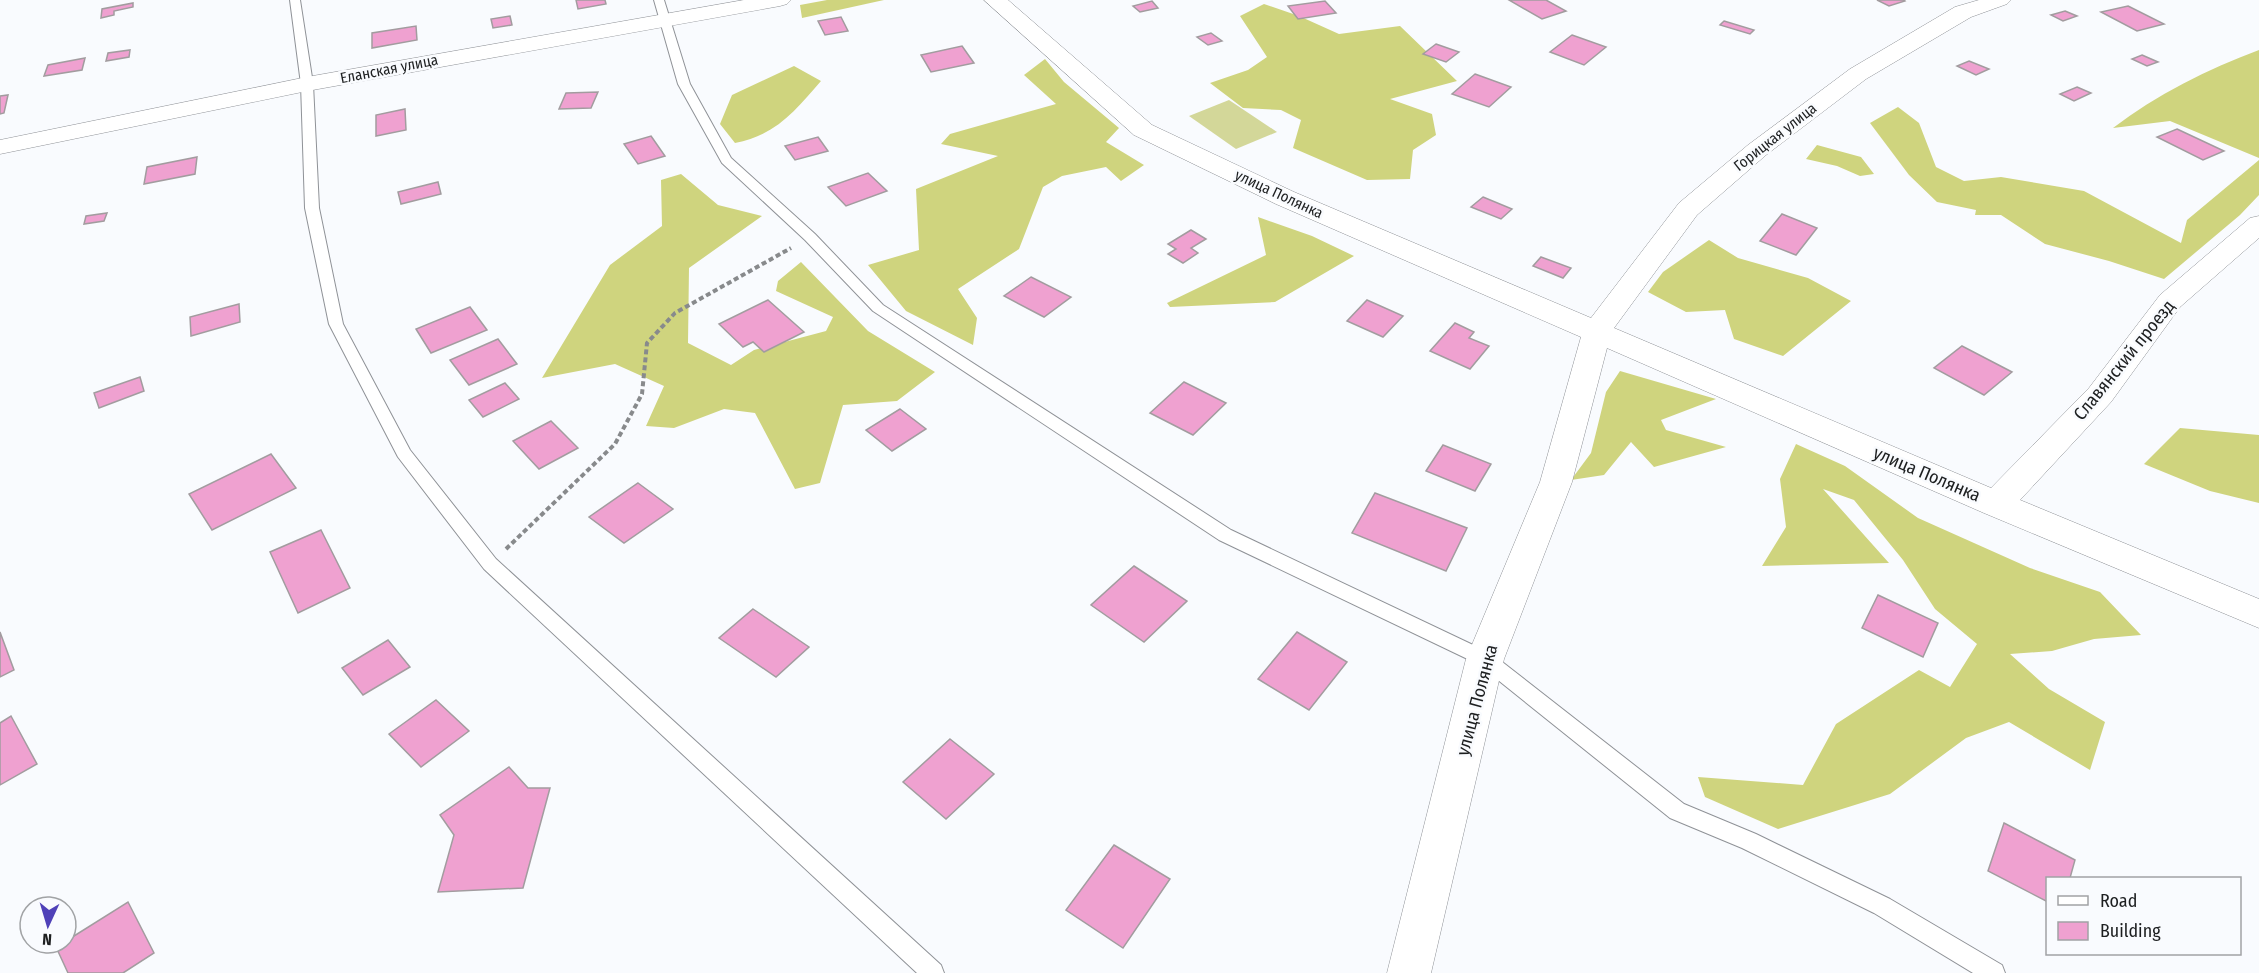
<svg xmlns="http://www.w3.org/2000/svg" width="2259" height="973" font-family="'Fira Sans Condensed',sans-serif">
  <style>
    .green { fill: #d3d799 }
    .forest { fill: #cfd47e }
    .building { fill: #efa1d0; stroke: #a29c9f; stroke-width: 1.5 }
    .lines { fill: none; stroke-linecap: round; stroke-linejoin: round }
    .service-casing { stroke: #8f9297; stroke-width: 2 }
    .minor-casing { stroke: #8f9297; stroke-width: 1 }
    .path { stroke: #888a8c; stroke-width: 4; stroke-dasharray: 5 3; stroke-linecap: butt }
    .service { fill: #fff; fill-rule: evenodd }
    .minor { fill: #fff; fill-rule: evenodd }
    .labels { text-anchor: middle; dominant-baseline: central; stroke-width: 5; stroke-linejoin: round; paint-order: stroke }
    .far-street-label { font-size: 15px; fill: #1d1f20; stroke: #f9fbfe }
    .street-label { font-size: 18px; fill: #1d1f20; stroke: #f9fbfe }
  </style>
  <rect width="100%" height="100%" fill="#f9fbfe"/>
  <polygon class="green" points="1229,100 1277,132 1236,149 1189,116"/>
  <g class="forest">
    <polygon points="827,0 884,0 802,18 800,5"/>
    <polygon points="1264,4 1299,16 1339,34 1400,26 1457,81 1390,99 1432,114 1436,135 1413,150 1410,179 1367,180 1293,148 1301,120 1281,110 1243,108 1210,83 1248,70 1267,57 1240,16"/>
    <path d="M2259 50V158L2170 121 2113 128C2156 95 2208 69 2259 50Z"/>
    <polygon points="1045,59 1064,82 1119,128 1106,142 1144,165 1121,181 1106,167 1062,176 1043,187 1019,249 958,289 977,318 973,345 906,311 868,265 919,250 916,189 998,156 941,144 950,134 1056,104 1024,75"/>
    <path d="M794 66 821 81C796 110 775 136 735 143L720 124 732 95Z"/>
    <polygon points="1898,107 1919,123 1936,167 1964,181 2001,177 2084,191 2181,243 2187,220 2259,160 2259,195 2240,215 2164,279 2109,261 2045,244 2001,215 1975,215 1976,210 1937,202 1909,175 1870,123"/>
    <polygon points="1817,145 1861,157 1874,174 1860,176 1837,166 1806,159"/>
    <polygon points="681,174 718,205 762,216 689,268 688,343 731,365 754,350 826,331 833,317 776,291 778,281 801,262 868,331 935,372 897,401 843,405 820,483 795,489 755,413 724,409 674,428 646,426 664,386 615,364 542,378 610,265 662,226 661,180"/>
    <polygon points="1258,217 1312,236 1354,256 1275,302 1170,307 1167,303 1266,255"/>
    <polygon points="1709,240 1738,258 1808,278 1851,301 1783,356 1734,339 1725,310 1686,312 1648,292 1663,272"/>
    <polygon points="1620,371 1716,399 1661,420 1666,430 1726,447 1654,467 1631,442 1604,475 1571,480 1591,453 1606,392"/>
    <polygon points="2180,428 2259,435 2259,503 2210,491 2144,464"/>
    <polygon points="1796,444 1845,466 1918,518 2030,568 2100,592 2141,635 2094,639 2052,651 2010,654 2049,689 2105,722 2090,770 2009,722 1966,738 1890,794 1778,829 1705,797 1698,777 1803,785 1836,724 1919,670 1950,687 1977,644 1935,609 1903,560 1854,500 1823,489 1889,563 1762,566 1786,527 1780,479"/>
  </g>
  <g class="building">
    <polygon points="576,0 605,0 606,4 578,9"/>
    <polygon points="1509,0 1546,0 1566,11 1542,19"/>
    <polygon points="1877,0 1904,0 1905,1 1889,6"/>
    <polygon points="1152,1 1158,8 1140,12 1133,6"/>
    <polygon points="1325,1 1336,13 1298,19 1288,6"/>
    <polygon points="133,3 133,7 114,11 114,15 101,18 102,9"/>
    <polygon points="2128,6 2164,24 2137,31 2101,12"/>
    <polygon points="2065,11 2077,16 2063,21 2051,15"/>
    <polygon points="510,16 512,25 493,28 491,19"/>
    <polygon points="841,17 848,31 825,35 818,21"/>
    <polygon points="1724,21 1754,30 1750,34 1720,25"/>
    <polygon points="416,26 417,40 372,48 372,33"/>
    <polygon points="1211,33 1222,41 1208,45 1197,37"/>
    <polygon points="1572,35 1606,47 1584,65 1550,52"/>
    <polygon points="1436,44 1459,52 1446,62 1423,54"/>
    <polygon points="962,46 974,63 931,72 921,55"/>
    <polygon points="130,50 129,57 106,61 108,53"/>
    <polygon points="2142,55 2158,62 2147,66 2132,59"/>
    <polygon points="85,58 82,70 44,76 48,65"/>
    <polygon points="1969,61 1989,69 1976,75 1957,66"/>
    <polygon points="1475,74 1511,87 1489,107 1452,94"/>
    <polygon points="2077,87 2091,93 2074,101 2060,94"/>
    <polygon points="598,92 591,108 559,109 566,93"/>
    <polygon points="8,95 4,113 0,114 0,96"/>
    <polygon points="405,109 406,130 376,136 376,115"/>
    <polygon points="2177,129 2224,151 2203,160 2157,137"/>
    <polygon points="651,136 665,156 638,164 624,144"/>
    <polygon points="818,137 828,151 795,160 785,146"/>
    <polygon points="197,157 195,174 144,184 147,167"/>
    <polygon points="868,173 887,191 846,206 828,187"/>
    <polygon points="438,182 441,194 401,204 398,192"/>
    <polygon points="1483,197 1512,209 1501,219 1471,207"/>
    <polygon points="107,213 104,221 84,224 86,216"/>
    <polygon points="1782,214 1817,228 1796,255 1760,241"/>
    <polygon points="1191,230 1206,239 1191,248 1198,253 1183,263 1168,254 1176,249 1168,244"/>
    <polygon points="1541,257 1571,268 1563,278 1533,266"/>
    <polygon points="1031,277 1071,297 1044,317 1004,296"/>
    <polygon points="768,300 804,332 764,352 753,342 743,347 719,324"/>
    <polygon points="1367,300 1403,316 1383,337 1347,321"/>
    <polygon points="239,304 240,322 191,336 190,317"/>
    <polygon points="470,307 487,330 431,353 416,329"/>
    <polygon points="1455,323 1474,332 1469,338 1489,346 1470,369 1430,351"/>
    <polygon points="498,339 517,364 469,385 450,360"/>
    <polygon points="1962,346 2012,372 1984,395 1934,368"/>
    <polygon points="140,377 144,391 99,408 94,393"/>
    <polygon points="1184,382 1226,403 1193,435 1150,413"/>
    <polygon points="505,383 519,399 483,417 469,400"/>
    <polygon points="900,409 926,429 892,451 866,430"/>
    <polygon points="551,421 578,448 539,469 513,441"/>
    <polygon points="1443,445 1491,464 1475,491 1426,471"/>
    <polygon points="271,454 296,488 212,530 189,494"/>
    <polygon points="638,483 673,509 624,543 589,517"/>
    <polygon points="1375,493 1467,528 1446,571 1352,533"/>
    <polygon points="321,530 350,588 298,613 270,552"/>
    <polygon points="1134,566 1187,601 1144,642 1091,605"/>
    <polygon points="1878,595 1938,623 1923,657 1862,628"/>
    <polygon points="753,609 809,647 776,677 719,638"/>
    <polygon points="0,632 14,670 0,677"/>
    <polygon points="1297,632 1347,662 1309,710 1258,679"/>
    <polygon points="388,640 410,667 363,695 342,668"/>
    <polygon points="436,700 469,731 421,767 389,734"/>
    <polygon points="11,716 37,764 0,785 0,723"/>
    <polygon points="950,739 994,774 946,819 903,782"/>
    <polygon points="509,767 528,788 550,788 523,888 438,892 454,835 440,815"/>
    <polygon points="2004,823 2075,860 2070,878 2048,878 2048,902 1988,871"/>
    <polygon points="1114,845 1170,879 1123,948 1066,910"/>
    <polygon points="128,902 154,953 123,973 68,973 56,947 66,943 66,941"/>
  </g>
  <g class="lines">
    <g class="service-casing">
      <g id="service">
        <polygon points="290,0 300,0 313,84 319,208 343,324 410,450 496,559 941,965 944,973 917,973 484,569 398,457 329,324 305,208 301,84"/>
        <polygon points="654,0 664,0 690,84 731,158 815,234 883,305 1231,530 1492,654 1684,804 1756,834 1890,899 2002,965 2005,973 1973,973 1874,913 1742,848 1670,818 1478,664 1219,540 873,311 805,240 722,163 678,84"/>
      </g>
    </g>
    <g class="minor-casing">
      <g id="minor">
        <polygon points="744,0 791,0 787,4 780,6 307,91 0,154 0,140 307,77"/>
        <polygon points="984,0 1008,0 1152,125 1294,192 1591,318 1679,203 1748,145 1850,69 1955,7 1979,0 2011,0 2007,4 1971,17 1866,79 1766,155 1697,215 1614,328 1991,488 2089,388 2160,295 2250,218 2259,216 2259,238 2180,307 2111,402 2020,500 2259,599 2259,628 1984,513 1607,348 1572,482 1504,659 1431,973 1387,973 1466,659 1540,482 1581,337 1276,204 1134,135"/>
      </g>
    </g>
    <polyline class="path" points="506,549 615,444 642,394 647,343 675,313 791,248"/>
    <use href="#service" class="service"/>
    <use href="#minor" class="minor"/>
  </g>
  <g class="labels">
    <g class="far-street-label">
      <text transform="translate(389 69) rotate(-11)">Еланская улица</text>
      <text transform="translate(1775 137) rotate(-38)">Горицкая улица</text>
      <text transform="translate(1279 194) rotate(25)">улица Полянка</text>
    </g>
    <g class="street-label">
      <text transform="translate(2124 360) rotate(-51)">Славянский проезд</text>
      <text transform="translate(1927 474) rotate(23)">улица Полянка</text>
      <text transform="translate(1477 700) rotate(-75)">улица Полянка</text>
    </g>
  </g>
  <rect x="2046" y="877" width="195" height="78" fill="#f9fbfe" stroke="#a1a3a5" stroke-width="1.5"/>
  <rect x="2058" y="896" width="30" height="9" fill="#ffffff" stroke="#a1a3a5" stroke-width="1.5"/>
  <text x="2100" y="907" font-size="18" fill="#1d1f20">Road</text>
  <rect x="2058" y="922" width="30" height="18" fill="#efa1d0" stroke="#a1a3a5" stroke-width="1.5"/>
  <text x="2100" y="937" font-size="18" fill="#1d1f20">Building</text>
  <g transform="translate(48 925) rotate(184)"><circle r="28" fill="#f9fbfe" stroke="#a1a3a5" stroke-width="1.5"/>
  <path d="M0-4.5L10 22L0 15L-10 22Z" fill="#4f41b8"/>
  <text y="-9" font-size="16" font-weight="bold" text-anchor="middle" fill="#1d1f20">N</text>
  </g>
</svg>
